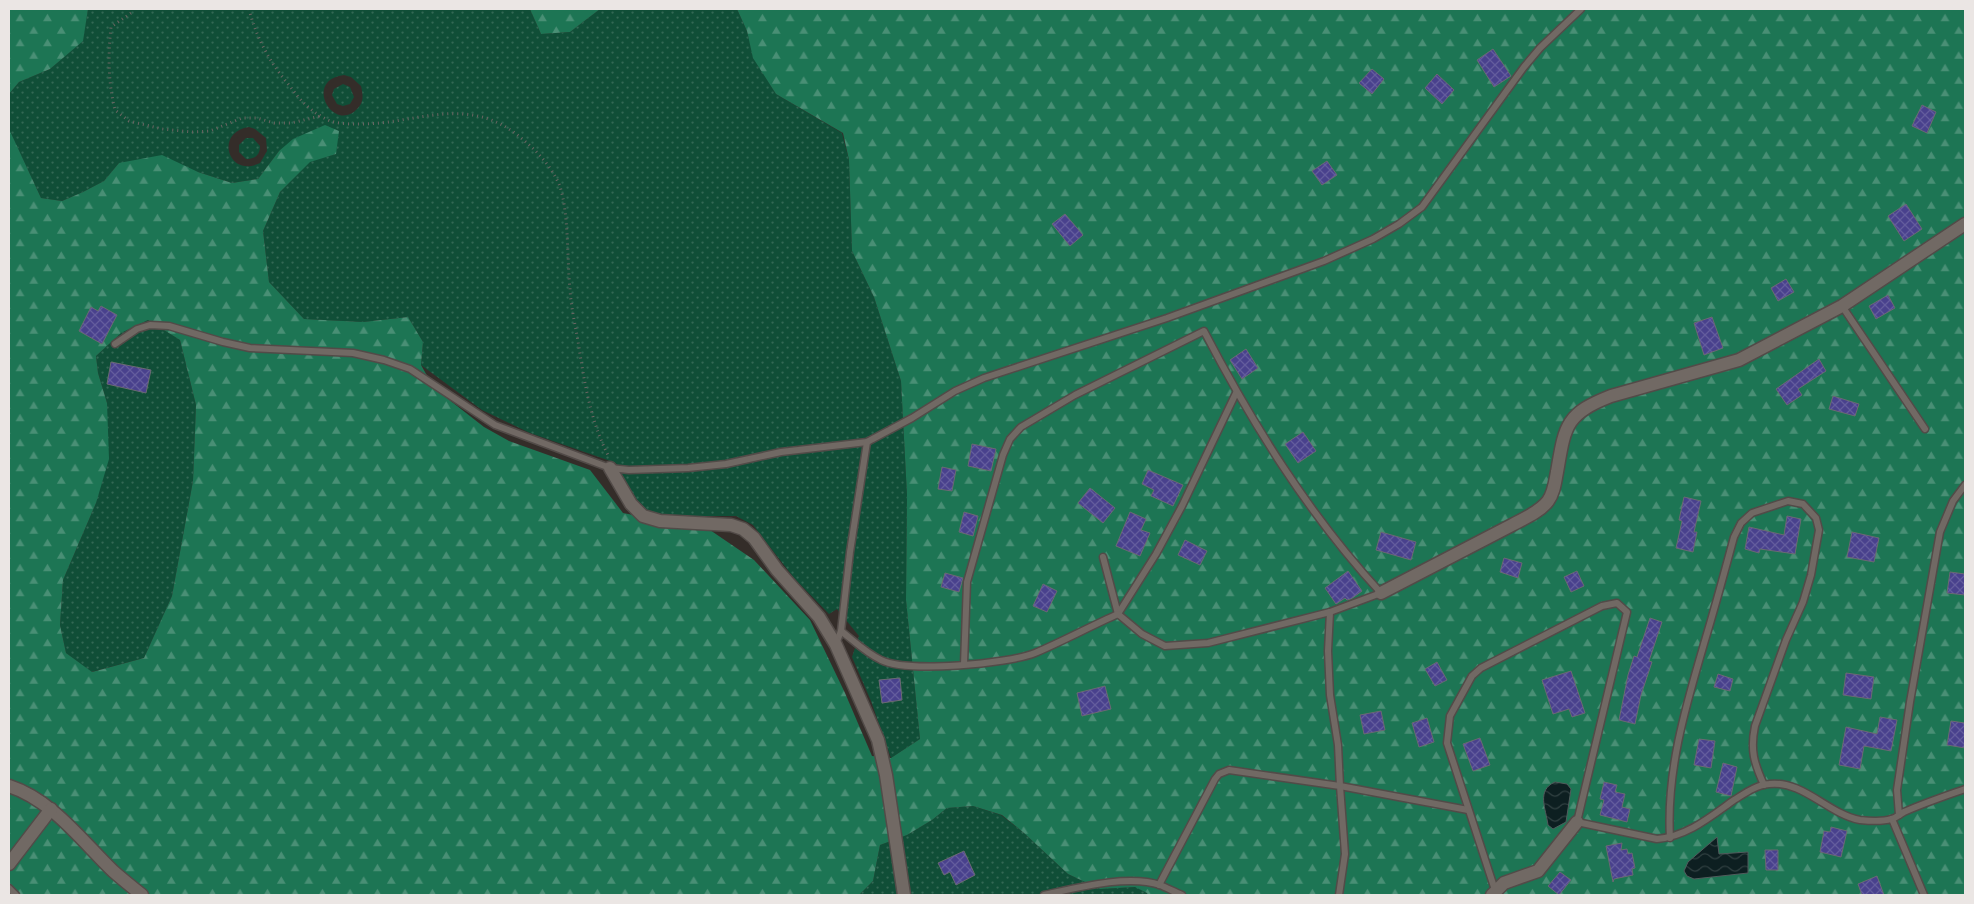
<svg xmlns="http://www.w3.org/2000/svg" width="1974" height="904" font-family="'PT Sans',sans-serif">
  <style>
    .grass { fill: url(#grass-dots); fill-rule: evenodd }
    .forest { fill: url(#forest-firs); fill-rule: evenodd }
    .water { fill: url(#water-waves); stroke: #505b5c }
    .building { fill: url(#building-cross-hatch); stroke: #6a6a72 }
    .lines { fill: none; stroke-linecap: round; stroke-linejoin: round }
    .service-casing { stroke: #524b48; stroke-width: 9 }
    .minor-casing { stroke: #524b48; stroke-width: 15 }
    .path { stroke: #6c6663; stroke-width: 3; stroke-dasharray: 1 4; stroke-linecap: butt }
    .service { stroke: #716964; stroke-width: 6 }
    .minor { stroke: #716964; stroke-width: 12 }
  </style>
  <defs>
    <pattern id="grass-dots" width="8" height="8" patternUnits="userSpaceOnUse" patternTransform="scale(1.25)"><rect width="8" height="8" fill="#104e37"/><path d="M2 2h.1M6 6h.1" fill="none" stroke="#336854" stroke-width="1.8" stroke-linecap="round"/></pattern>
    <pattern id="forest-firs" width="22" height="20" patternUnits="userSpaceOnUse" patternTransform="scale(1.25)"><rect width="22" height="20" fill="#1d7554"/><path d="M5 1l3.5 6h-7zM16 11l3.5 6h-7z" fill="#498f75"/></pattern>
    <pattern id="water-waves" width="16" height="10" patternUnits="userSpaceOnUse" patternTransform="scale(1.25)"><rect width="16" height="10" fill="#0d1f21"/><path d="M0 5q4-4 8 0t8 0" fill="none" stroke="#304041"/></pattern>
    <pattern id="building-cross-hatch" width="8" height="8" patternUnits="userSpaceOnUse" patternTransform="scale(1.25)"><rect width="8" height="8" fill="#49418d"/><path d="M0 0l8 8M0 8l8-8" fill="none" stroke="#635c9d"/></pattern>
  </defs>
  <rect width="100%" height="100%" fill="#342d29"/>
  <g class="grass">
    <path d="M88 9H530L541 34 570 32 600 9H737L747 31 754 58 776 94 842 133 849 160 852 251 874 297 901 381 907 495 906 600 920 739 891 758 871 701 852 657 859 636 837 609 829 614 794 578 753 525 736 516H664L645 510 636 502 616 463 530 433 482 410 421 365 423 342 408 317 363 322 304 319 269 282 263 231 280 192 310 161 336 154 279 151 258 179 232 183 198 172 119 163 104 181 83 192 62 201 41 198 9 130V94L19 82 50 69 82 41ZM344 75 351 77 361 86C363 94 364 102 358 108 334 135 302 80 344 75ZM249 127 255 129 266 138 267 151 260 163C228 179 214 132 249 127Z"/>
    <polygon points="343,84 350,87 354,97 350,104 343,106 337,104 332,95 334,89"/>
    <path d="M246 138H253L260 146C260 155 255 159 246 159L239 152V145Z"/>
    <polygon points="148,320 180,340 196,405 193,481 172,596 144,658 91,672 66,653 60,625 63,580 96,503 107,403 98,373 96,356 121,333"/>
    <polygon points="973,806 1001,815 1024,833 1068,874 1100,889 1136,887 1147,893 1148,895 859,895 873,881 880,845 907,835 932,820 947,808"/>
  </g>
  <g class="forest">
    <polygon points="9,9 88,9 83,41 50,69 19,82 9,94"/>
    <polygon points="530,9 600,9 570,32 541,34"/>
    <path d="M737 9H1965V895H1148L1147 893 1135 887 1100 889 1068 874 1024 833 1002 815 973 806 947 808 932 820 907 835 880 845 873 881 859 895H9V129L41 198 62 201 83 192 104 181 119 163 162 155 198 172 232 183 258 179 279 151 293 139 325 125 339 131 336 154 310 162 280 192 263 231 269 282 304 319 363 322 408 317 423 342 421 365 434 388 484 427 509 441 590 470 623 513 710 530 754 560 810 620 845 693 872 756 891 758 920 739 906 600 907 495 901 381 874 297 852 251 849 160 843 133 776 94 753 58 747 31ZM148 320 180 340 196 405 193 481 172 596 144 658 92 672 66 653 60 625 63 580 96 503 109 459 107 403 98 373 96 356 121 333Z"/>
  </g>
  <g class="water">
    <path d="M1555 782 1567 784 1571 789 1566 822 1553 829 1548 825C1546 809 1536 790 1555 782Z"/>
    <polygon points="1717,837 1719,854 1748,852 1748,873 1694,879 1687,876 1684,871 1688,862"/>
  </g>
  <g class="building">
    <polygon points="1493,49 1511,76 1494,87 1477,60"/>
    <polygon points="1372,69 1384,79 1372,94 1359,83"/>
    <polygon points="1437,74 1454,90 1442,104 1425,88"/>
    <polygon points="1922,105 1936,112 1927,133 1912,126"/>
    <polygon points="1327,161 1337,175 1322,185 1312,171"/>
    <polygon points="1906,204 1922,229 1904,241 1888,216"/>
    <polygon points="1065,214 1083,235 1070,246 1052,224"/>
    <polygon points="1786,279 1794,292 1778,301 1771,288"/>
    <polygon points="1888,295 1895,308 1876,319 1869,306"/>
    <polygon points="101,306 117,315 102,344 79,331 91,307 98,311"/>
    <polygon points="1712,317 1723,348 1704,355 1694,323"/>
    <polygon points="1246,349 1258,368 1242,379 1230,360"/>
    <polygon points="1819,359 1826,371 1798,389 1802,395 1787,405 1776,389"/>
    <polygon points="111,362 151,370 146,393 107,384"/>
    <polygon points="1833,396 1859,404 1855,416 1829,409"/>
    <polygon points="1303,432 1316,451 1298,463 1285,444"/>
    <polygon points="972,444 996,449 991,471 968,466"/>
    <polygon points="942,467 956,470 952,491 938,489"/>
    <polygon points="1148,470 1183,485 1173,506 1151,496 1154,490 1142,484"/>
    <polygon points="1090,488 1115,508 1103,523 1078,503"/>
    <polygon points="1684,497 1701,501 1694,532 1697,532 1693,552 1676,548 1682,521 1679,520"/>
    <polygon points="964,512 978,516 973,536 959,532"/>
    <polygon points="1130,512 1146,519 1141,530 1150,533 1140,556 1116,546"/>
    <polygon points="1787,516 1801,519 1795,554 1760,549 1759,553 1745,549 1749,527 1784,535"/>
    <polygon points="1381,532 1416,542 1411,560 1376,550"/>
    <polygon points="1852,532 1879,538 1874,562 1847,557"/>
    <polygon points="1185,540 1207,551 1200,565 1178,555"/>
    <polygon points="1504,558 1522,563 1518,578 1500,572"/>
    <polygon points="1348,571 1362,591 1351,599 1347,600 1345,598 1336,604 1325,588"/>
    <polygon points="1577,571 1584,586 1571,592 1564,577"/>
    <polygon points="1950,572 1965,574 1965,595 1947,593"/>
    <polygon points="945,573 963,578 959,592 941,587"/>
    <polygon points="1043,584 1057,591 1047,612 1033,606"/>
    <polygon points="1650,618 1662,622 1649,661 1652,662 1641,695 1635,724 1619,720 1628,675 1634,656 1637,657"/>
    <polygon points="1437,662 1447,680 1435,686 1425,669"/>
    <polygon points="1571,671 1585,713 1572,717 1569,709 1553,714 1542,680"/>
    <polygon points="1846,673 1874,677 1871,699 1843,695"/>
    <polygon points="1718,674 1733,679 1730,691 1714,687"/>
    <polygon points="900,678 902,700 882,703 879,680"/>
    <polygon points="1105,686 1111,709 1082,716 1077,693"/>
    <polygon points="1381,711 1385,730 1364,734 1360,715"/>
    <polygon points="1880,717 1897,720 1891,751 1864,746 1860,769 1839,765 1846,727 1877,734"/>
    <polygon points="1427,718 1434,742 1419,747 1412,723"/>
    <polygon points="1951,721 1965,723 1965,748 1947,745"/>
    <polygon points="1480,738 1490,765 1473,771 1463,744"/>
    <polygon points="1699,739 1715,741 1711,768 1694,765"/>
    <polygon points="1723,763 1737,767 1731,796 1716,792"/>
    <polygon points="1604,782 1617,785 1615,792 1625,794 1622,807 1630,809 1627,822 1600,815 1604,800 1600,799"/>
    <polygon points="1831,827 1847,831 1841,857 1820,852 1824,831 1830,832"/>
    <polygon points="1622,843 1621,850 1627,849 1628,854 1632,853 1635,868 1632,869 1633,875 1614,879 1613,882 1606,846"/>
    <polygon points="1765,850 1778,850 1778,870 1766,870"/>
    <polygon points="964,851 975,875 956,885 950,872 944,875 938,863"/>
    <polygon points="1560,872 1571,880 1559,895 1548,886"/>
    <polygon points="1877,876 1884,895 1862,895 1858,884"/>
  </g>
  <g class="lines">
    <g class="service-casing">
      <g id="service">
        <polyline points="1842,306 1925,429"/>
        <polyline points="115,344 137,329 150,325 169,326 223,342 250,348 353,353 384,360 410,369 495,425 610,468 629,470 688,468 726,464 781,452 867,442 912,418 955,391 984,378 1167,318 1324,261 1373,239 1399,224 1422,207 1524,67 1540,48 1581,9"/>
        <polyline points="1103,557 1118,614"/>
        <polyline points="1330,612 1328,651 1330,695 1338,745 1340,786 1468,810"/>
        <polyline points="1118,614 1156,554 1182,506 1236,393"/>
        <path d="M841 631C854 641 866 653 881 660 907 673 1008 664 1035 653 1063 641 1091 626 1118 614L1142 634 1165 646 1208 643 1330 612 1381 593C1309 515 1253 425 1204 331L1075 395 1021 427 1010 439 1003 455 967 582 964 664"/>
        <polyline points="836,644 841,631 850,552 867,442"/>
        <polyline points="1899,815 1897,790 1910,702 1940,532 1953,501 1965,485"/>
        <polyline points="1892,819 1924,895"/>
        <path d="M1670 838C1666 769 1687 702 1706 637 1716 604 1725 570 1734 537L1741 523 1752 513 1788 501 1803 504 1816 518 1819 530 1811 575 1803 602 1786 640 1755 726C1750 750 1754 763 1764 785"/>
        <polyline points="1159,885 1215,779 1219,774 1229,770 1340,786 1345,854 1339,895"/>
        <polyline points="9,888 16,895"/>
        <path d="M1495 890 1447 743 1450 716 1472 676 1481 668 1602 606 1617 603 1627 612 1577 822 1657 839C1688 836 1710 817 1734 800 1744 794 1756 785 1769 784 1803 780 1828 814 1860 820 1870 821 1882 822 1891 819 1896 818 1900 814 1904 812 1924 803 1945 796 1965 789"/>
        <path d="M1044 895C1076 888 1128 874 1160 885 1167 888 1175 892 1182 895"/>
      </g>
    </g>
    <g class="minor-casing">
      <g id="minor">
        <polyline points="610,468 631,504 643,516 660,521 731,525 743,529 754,538 777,570 819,617 836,645 878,740 886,775 904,895"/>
        <path d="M1381 593 1512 525C1523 519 1540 512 1548 501 1554 493 1555 482 1557 472 1565 426 1565 414 1611 396L1739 360 1842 306 1965 224"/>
        <path d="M9 786C52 800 81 840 113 871 122 879 132 887 142 895"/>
        <polyline points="9,864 51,809"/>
        <polyline points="1492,895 1504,883 1538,871 1577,822"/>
      </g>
    </g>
    <g class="path">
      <path d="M249 9C256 37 270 63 289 85 299 99 309 110 324 118 334 124 347 124 358 124 412 125 461 96 512 131 531 145 549 162 559 184 569 209 567 261 570 289 571 307 575 324 578 341 584 380 590 420 608 455"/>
      <path d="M131 13 111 27C108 55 108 82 115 110L129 121 162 129 192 132 210 131 242 118H257L274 123H291L321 116"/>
    </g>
    <use href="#service" class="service"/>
    <use href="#minor" class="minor"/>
  </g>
  <rect width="1974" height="904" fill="none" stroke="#ebe6e4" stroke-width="20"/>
</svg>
